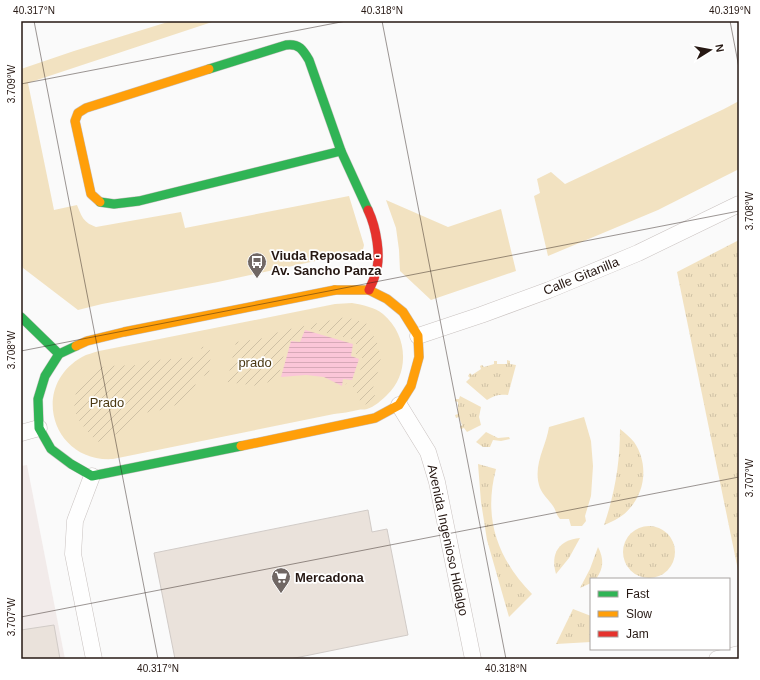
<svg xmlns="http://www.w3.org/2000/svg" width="760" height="680" font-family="Arial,sans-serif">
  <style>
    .built { fill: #f2ebea }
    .grass { fill: url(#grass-tufts) }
    .park { fill: #f2e2c1 }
    .garden { fill: url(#garden-furrows) }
    .water { fill: url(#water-rules) }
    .building { fill: #eae2db; stroke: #d1cbc7 }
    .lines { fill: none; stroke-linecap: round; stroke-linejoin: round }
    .street-casing { stroke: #c9c2c0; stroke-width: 17 }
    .fast-casing { stroke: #c9c2c0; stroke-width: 10 }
    .slow-casing { stroke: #c9c2c0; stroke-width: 10 }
    .jam-casing { stroke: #c9c2c0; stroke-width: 10 }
    .street { stroke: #fefefe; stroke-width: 16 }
    .fast { stroke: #30b455; stroke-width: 9 }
    .slow { stroke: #ff9f0a; stroke-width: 9 }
    .jam { stroke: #e5322d; stroke-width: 9 }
    .ticks { fill: none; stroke: #261813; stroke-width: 1; stroke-opacity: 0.45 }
    .labels { text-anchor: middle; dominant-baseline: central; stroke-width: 3.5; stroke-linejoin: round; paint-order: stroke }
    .poi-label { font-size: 13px; font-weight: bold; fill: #261813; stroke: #fff; text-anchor: start }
    .street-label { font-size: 13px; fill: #261813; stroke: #fff }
    .park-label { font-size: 13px; fill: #4a3913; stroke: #fff }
    .neatline { fill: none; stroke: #261813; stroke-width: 1.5 }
    .ticks-label { font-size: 10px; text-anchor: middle; fill: #261813 }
  </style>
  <defs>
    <pattern id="grass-tufts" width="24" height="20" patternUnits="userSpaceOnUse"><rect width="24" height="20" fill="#f2e2c1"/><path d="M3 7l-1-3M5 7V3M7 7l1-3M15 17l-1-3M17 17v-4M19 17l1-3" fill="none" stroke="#cfc1a5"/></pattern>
    <pattern id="garden-furrows" width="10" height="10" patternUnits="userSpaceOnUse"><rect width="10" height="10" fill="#f2e2c1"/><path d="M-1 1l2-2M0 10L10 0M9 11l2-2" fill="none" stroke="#cfc1a5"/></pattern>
    <pattern id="water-rules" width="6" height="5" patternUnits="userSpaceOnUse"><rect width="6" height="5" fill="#fbc6d8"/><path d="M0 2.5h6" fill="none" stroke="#d7a9b8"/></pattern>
  </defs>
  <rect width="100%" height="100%" fill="#fafafa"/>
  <polygon class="built" points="27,465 65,659 21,659 21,466"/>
  <g class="grass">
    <polygon points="739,240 739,575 677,272"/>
    <path d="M507 360 510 361V364L516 365 508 395C500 394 494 395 487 400L466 382 470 378 468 376 470 373 472 375 481 369 480 366 482 365 484 367 494 364V361H497V364H507Z"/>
    <polygon points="460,396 481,407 479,417 481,425 467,432 464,428 461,429 460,427 462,425 459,417 456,418 455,415 458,414 458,402 455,401 456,399 459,399"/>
    <path d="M620 429C625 433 630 437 634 442 648 462 646 490 630 508 624 516 614 521 604 525 615 493 620 462 620 429Z"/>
    <polygon points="486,432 498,438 509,437 510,439 501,441 493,440 490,447 483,447 476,442"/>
    <path d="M478 464 496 469C483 518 497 558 532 594L509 617 487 540 481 502Z"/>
    <circle cx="649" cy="552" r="26"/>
    <path d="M580 538 569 558 556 574C550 553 559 540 580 538Z"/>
    <path d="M598 547C604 559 604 568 596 579H591V583L580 588 590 569Z"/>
    <polygon points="573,609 591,616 591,642 556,644"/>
  </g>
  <g class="park">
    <path d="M171 21H215L28 83 54 210 77 205C82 217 83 222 96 227L181 212 185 228 349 196 364 245 361 258 334 257 218 282 102 304 78 310 23 268 21 263V69L74 51Z"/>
    <polygon points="739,101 739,169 658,210 548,256 534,196 540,193 537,179 551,172 565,184 724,109"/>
    <polygon points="386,200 448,227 501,209 516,271 431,300 400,271 399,250 396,228"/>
    <path d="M352 303C363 305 374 307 383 314 408 335 410 373 387 395 382 400 374 407 367 409 364 410 361 409 358 410 350 412 342 413 334 414L113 459C53 463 29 387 82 357 87 354 93 353 99 351L335 304Z"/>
    <path d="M584 417 591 441 593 466 591 496 585 516 586 521 582 526H571L569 519H560C556 515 556 510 553 506 549 500 543 495 540 488 532 466 546 447 549 427Z"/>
  </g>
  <g class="garden">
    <polygon points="346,317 366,323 377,342 381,362 372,391 377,399 362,406 355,388 345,384 356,382 364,359 354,353 357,345 351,339 310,329 298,336 292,338 285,350 278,378 259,386 227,382 236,342 264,338 281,331"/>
    <polygon points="202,346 211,351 209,374 198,378 191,396 178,404 166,409 144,413 134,417 122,432 114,435 103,445 91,436 80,422 74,409 76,391 87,375 105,366 140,365 143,361 199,357"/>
  </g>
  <polygon class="water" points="305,330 353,344 351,356 359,359 352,380 343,379 342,386 324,377 306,375 281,377 291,341 300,342"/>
  <g class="building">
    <polygon points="368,510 372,532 387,529 408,635 290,659 175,659 154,553"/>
    <polygon points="54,625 60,659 21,659 21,630"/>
  </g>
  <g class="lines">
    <g class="street-casing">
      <g id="street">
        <polyline points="418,336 481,315 549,290 638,253 739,204"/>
        <polyline points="399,405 428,452 437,482 473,659"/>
        <polyline points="21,433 39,428"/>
        <polyline points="92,476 75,521 73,554 94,659"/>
        <polyline points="717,659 739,654"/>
      </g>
    </g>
    <g class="fast-casing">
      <g id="fast">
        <path d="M209 69 286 45C299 43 303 50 309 60L341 151 368 210"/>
        <polyline points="100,202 114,204 139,201 341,151"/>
        <polyline points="21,317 59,354"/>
        <polyline points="76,346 59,354 45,376 38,399 39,428 51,449 71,464 92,476 241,446"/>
      </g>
    </g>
    <g class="slow-casing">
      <g id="slow">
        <polyline points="100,202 91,194 75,121 78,113 86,108 209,69"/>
        <polyline points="76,346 87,341 124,332 335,290"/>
        <polyline points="241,446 375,418 399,405 411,386 419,357 418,336 403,312 387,299 369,290 335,290"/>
      </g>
    </g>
    <g class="jam-casing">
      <path id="jam" d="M368 210C376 227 382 257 375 275 374 280 371 285 369 290"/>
    </g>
    <use href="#street" class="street"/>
    <use href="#fast" class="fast"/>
    <use href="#slow" class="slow"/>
    <use href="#jam" class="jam"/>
  </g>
  <path class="ticks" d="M34 21 158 659M382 21 506 659M730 21 739 68M21 84 346 21M21 351 739 211M21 617 739 477"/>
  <defs>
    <g id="bus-pin" transform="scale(1)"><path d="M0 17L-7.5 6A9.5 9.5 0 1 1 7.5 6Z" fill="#706764" stroke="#fff"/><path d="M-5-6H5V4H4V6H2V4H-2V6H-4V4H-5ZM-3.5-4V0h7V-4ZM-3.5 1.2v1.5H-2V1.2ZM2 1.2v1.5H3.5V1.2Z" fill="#fff"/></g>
    <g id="supermarket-pin" transform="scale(1)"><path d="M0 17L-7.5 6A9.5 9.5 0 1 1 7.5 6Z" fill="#706764" stroke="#fff"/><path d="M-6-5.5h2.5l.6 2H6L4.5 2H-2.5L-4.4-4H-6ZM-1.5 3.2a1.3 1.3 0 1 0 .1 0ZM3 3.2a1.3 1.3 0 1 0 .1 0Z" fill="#fff"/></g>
  </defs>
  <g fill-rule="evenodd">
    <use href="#bus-pin" x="257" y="262"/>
    <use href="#supermarket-pin" x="281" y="577"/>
  </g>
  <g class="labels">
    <g class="poi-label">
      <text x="271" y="255">Viuda Reposada -<tspan x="271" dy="15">Av. Sancho Panza</tspan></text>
      <text x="295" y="577">Mercadona</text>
    </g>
    <g class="street-label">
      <text transform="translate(581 276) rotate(-22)">Calle Gitanilla</text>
      <text transform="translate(448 540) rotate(78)">Avenida Ingenioso Hidalgo</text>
    </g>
    <g class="park-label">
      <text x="255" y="362">prado</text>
      <text x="107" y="402">Prado</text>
    </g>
  </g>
  <rect width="760" height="680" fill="none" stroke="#ffffff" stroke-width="44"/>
  <rect x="590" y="578" width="140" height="72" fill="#ffffff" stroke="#a8a3a1"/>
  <rect x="598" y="591" width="20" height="6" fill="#30b455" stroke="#a8a3a1"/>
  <text x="626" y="598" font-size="12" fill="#261813">Fast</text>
  <rect x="598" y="611" width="20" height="6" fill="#ff9f0a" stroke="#a8a3a1"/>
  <text x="626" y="618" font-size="12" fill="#261813">Slow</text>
  <rect x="598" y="631" width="20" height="6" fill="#e5322d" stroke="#a8a3a1"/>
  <text x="626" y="638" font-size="12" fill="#261813">Jam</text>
  <g transform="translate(710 50) rotate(79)" stroke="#ffffff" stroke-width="3" paint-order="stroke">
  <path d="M0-3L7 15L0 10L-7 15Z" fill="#261813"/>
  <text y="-6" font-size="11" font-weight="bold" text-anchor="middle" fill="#261813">N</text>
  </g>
  <rect x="22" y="22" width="716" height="636" class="neatline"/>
  <g class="ticks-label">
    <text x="34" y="14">40.317°N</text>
    <text x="382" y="14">40.318°N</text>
    <text x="730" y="14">40.319°N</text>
    <text transform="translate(11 84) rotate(-90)" y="4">3.709°W</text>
    <text transform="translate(749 211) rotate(-90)" y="4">3.708°W</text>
    <text transform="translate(11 350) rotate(-90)" y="4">3.708°W</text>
    <text transform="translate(749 478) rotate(-90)" y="4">3.707°W</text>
    <text transform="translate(11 617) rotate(-90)" y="4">3.707°W</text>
    <text x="158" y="672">40.317°N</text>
    <text x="506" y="672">40.318°N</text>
  </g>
</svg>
